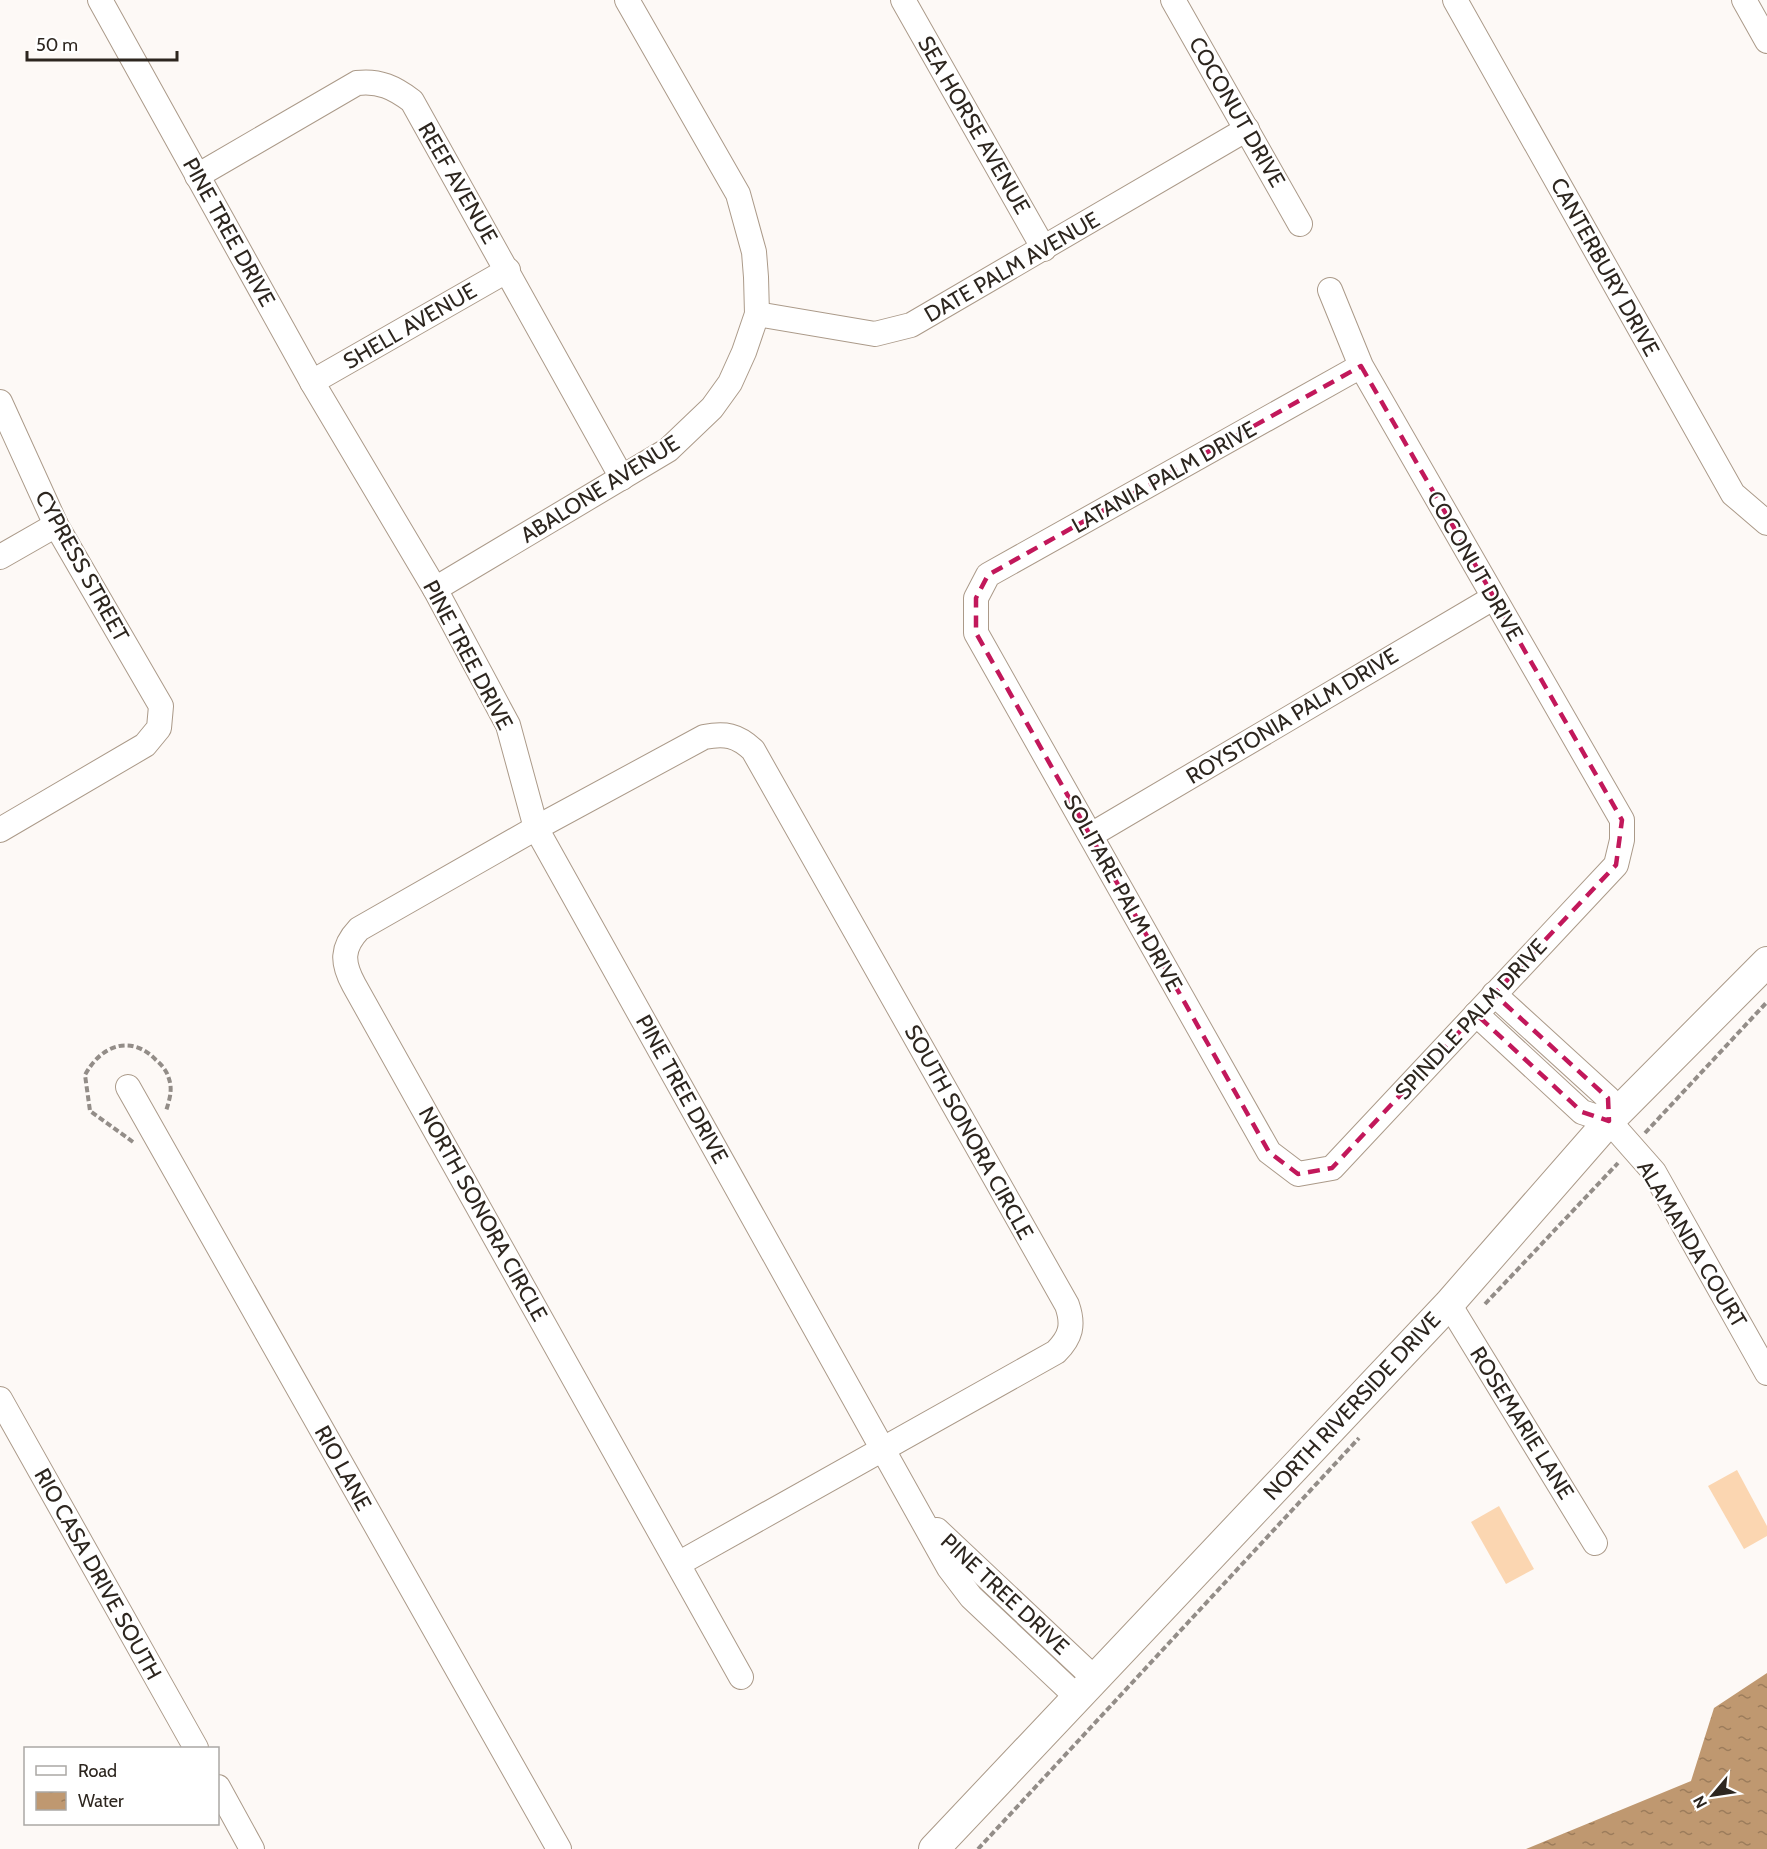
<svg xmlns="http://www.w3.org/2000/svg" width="1767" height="1849" font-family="Cabin,sans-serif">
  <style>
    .pitch { fill: #fbd6b1 }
    .water { fill: url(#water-ripples) }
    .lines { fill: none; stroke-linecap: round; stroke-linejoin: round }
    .minor-casing { stroke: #ab9a89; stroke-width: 26 }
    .tertiary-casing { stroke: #ab9a89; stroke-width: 32 }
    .path { stroke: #938d88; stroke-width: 4; stroke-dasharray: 6 3; stroke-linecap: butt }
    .minor { stroke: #fff; stroke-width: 24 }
    .tertiary { stroke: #fff; stroke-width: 30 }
    .marked { fill: none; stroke: #c2185b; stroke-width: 4.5; stroke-dasharray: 12 8; stroke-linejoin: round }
    .labels { text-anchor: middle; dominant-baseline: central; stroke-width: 4.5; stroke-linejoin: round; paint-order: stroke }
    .street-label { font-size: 22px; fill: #2d261f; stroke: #fff }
  </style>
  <defs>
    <pattern id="water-ripples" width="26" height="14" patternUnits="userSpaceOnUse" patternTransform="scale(1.5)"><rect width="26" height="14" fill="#bf9870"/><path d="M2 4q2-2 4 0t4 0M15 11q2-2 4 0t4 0" fill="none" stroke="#9c7c5b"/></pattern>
  </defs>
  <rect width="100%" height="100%" fill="#fdf9f6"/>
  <g class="pitch">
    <polygon points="1737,1470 1767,1526 1767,1536 1744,1549 1708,1486"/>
    <polygon points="1499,1506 1534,1569 1506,1584 1471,1522"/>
  </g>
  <polygon class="water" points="1767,1673 1767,1849 1526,1849 1691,1781 1714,1708"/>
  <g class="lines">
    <g class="minor-casing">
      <g id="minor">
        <polyline points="100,0 312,382 435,589 508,725 536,828 949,1568 971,1597 1076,1696"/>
        <polyline points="903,0 1044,249"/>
        <polyline points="1173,0 1300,224"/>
        <polyline points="1455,0 1733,494 1767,523"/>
        <polyline points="1744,0 1767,41"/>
        <path d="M197 176 357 83C379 80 395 88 412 101L622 478"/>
        <polyline points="1330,290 1361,366 1622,820 1622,840 1616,865 1332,1168 1298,1174 1269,1152 976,633 976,598 988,575 1361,366"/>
        <polyline points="757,314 875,334 911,325 1247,129"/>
        <polyline points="312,382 508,270"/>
        <polyline points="0,402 56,525 161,706 159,728 145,745 0,830"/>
        <polyline points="0,557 56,525"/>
        <polyline points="435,589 668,450 712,408 730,383 744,352 757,314 756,277 754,252 738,194 627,0"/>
        <polyline points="1091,835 1493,598"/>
        <polyline points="1494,994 1608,1098 1609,1121"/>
        <polyline points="1476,1014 1582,1112 1609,1121 1654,1172 1767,1373"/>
        <polyline points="128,1087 559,1849"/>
        <polyline points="1449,1304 1595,1543"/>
        <polyline points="0,1399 196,1748"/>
        <polyline points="937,1530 1094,1678"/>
        <path d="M678 1564 1056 1352C1071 1337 1074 1325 1067 1305L753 750C737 735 725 733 704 737L536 828 359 929C341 948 342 963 354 985L741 1677"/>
        <polyline points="218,1787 252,1849"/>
      </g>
    </g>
    <g class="tertiary-casing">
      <polyline id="tertiary" points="934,1849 1449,1304 1609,1121 1767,962"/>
    </g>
    <g class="path">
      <polyline points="1645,1133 1767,1002"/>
      <path d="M133 1142 90 1111 85 1075C101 1045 131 1034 156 1060 162 1065 167 1071 169 1079 173 1090 169 1101 166 1111"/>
      <polyline points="1485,1304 1618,1163"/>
      <polyline points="978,1849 1359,1438"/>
    </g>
    <use href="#minor" class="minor"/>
    <use href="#tertiary" class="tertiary"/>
  </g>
  <path class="marked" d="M1361 366 1622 820 1616 865 1494 994 1608 1098 1609 1121 1582 1112 1476 1014 1332 1168 1298 1174 1269 1152 976 633V598L988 575Z"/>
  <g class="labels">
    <g class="street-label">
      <text transform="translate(1237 112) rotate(60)">COCONUT DRIVE</text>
      <text transform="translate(974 125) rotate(60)">SEA HORSE AVENUE</text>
      <text transform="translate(458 183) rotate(60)">REEF AVENUE</text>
      <text transform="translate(229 232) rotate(61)">PINE TREE DRIVE</text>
      <text transform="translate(1012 267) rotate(-30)">DATE PALM AVENUE</text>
      <text transform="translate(1605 267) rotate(61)">CANTERBURY DRIVE</text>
      <text transform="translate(410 326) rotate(-30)">SHELL AVENUE</text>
      <text transform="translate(1164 477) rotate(-29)">LATANIA PALM DRIVE</text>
      <text transform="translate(600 489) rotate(-32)">ABALONE AVENUE</text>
      <text transform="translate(82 566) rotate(61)">CYPRESS STREET</text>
      <text transform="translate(1475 566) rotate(60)">COCONUT DRIVE</text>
      <text transform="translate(468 655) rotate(62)">PINE TREE DRIVE</text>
      <text transform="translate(1292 716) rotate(-31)">ROYSTONIA PALM DRIVE</text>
      <text transform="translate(1123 893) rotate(61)">SOLITARE PALM DRIVE</text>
      <text transform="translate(1471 1019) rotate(-47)">SPINDLE PALM DRIVE</text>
      <text transform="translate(682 1089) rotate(61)">PINE TREE DRIVE</text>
      <text transform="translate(969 1132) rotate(61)">SOUTH SONORA CIRCLE</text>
      <text transform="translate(483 1214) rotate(61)">NORTH SONORA CIRCLE</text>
      <text transform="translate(1692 1244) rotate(59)">ALAMANDA COURT</text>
      <text transform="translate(1352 1406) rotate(-47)">NORTH RIVERSIDE DRIVE</text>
      <text transform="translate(1522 1423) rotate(58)">ROSEMARIE LANE</text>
      <text transform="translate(343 1468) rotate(61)">RIO LANE</text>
      <text transform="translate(98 1574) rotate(61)">RIO CASA DRIVE SOUTH</text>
      <text transform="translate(1005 1594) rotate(43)">PINE TREE DRIVE</text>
    </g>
  </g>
  <rect x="24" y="1747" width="195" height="78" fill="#ffffff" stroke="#aba8a5" stroke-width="1.5"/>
  <rect x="36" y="1766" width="30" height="9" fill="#ffffff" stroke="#aba8a5" stroke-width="1.5"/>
  <text x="78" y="1777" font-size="18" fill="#2d261f">Road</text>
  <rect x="36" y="1792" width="30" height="18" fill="url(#water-ripples)" stroke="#aba8a5" stroke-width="1.5"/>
  <text x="78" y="1807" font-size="18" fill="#2d261f">Water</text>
  <g transform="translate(1713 1795) rotate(241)" stroke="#ffffff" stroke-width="4.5" paint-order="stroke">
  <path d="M0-4.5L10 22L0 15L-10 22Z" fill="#2d261f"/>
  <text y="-9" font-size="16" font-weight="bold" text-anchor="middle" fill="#2d261f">N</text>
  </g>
  <path d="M27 51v9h150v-9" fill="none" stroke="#2d261f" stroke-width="3"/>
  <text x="36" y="51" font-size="18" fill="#2d261f" stroke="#ffffff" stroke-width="4.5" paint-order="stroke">50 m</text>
</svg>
